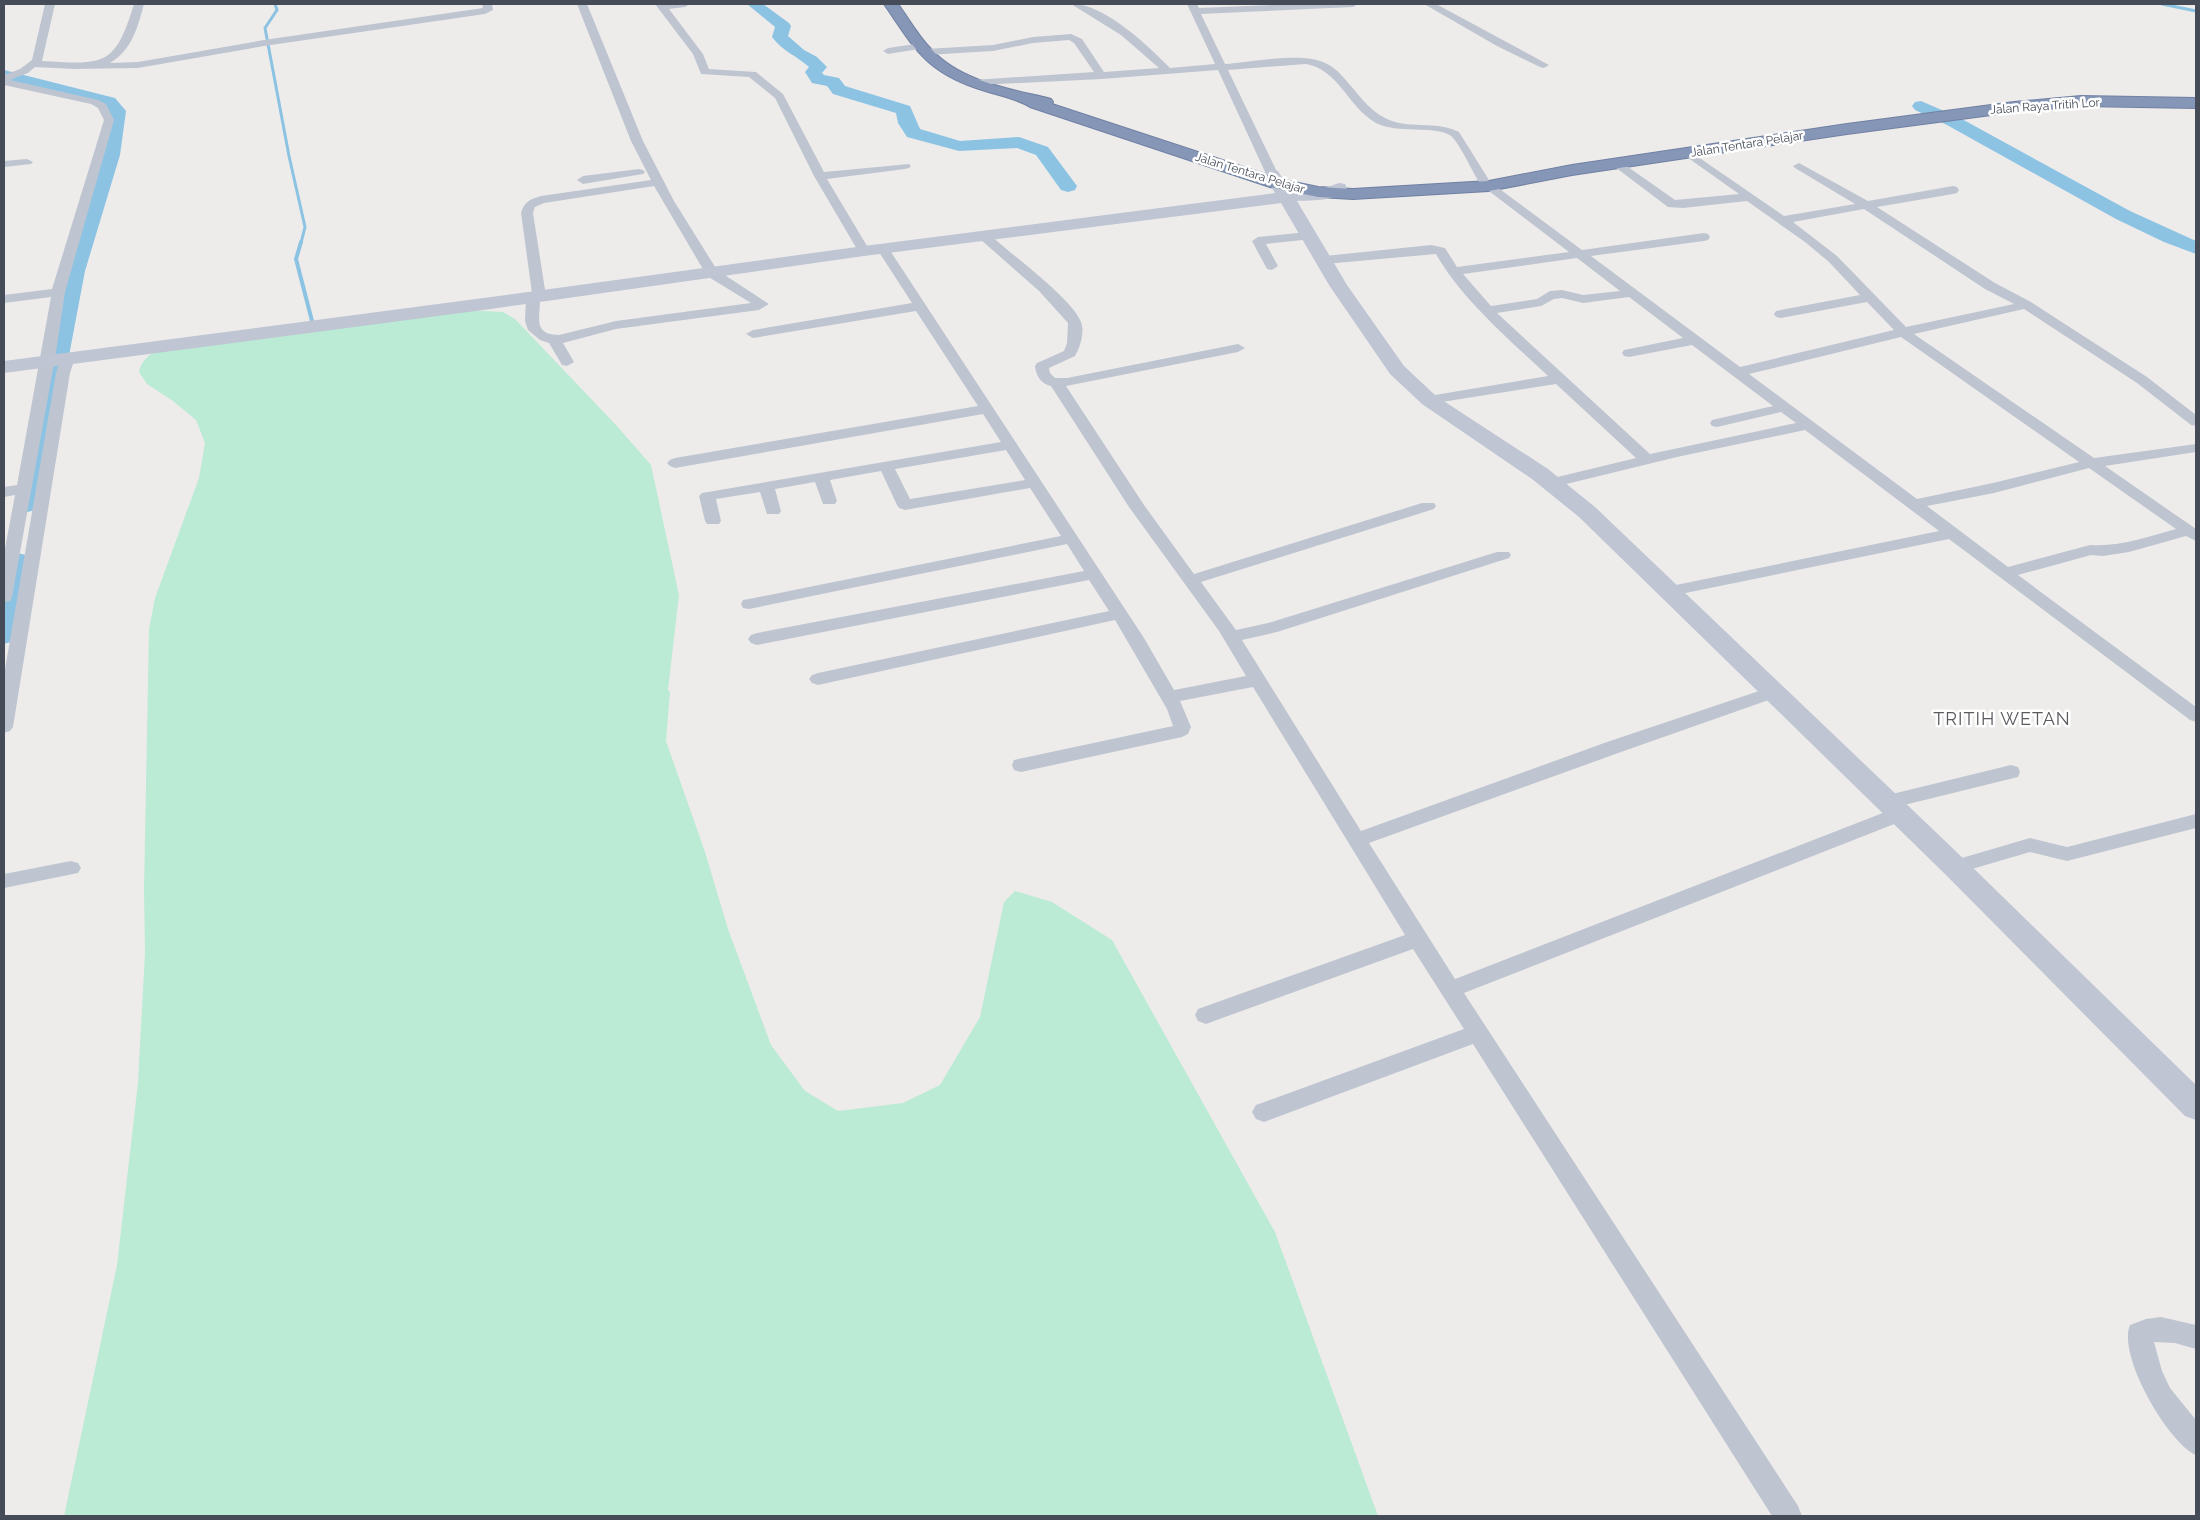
<svg xmlns="http://www.w3.org/2000/svg" width="2200" height="1520" font-family="Raleway,sans-serif">
  <style>
    .green { fill: #bbead5 }
    .lines { fill: none; stroke-linecap: round; stroke-linejoin: round }
    .stream-far1 { stroke: #8cc3e3; stroke-width: 3 }
    .stream { stroke: #8cc3e3; stroke-width: 4 }
    .river { fill: #8cc3e3; fill-rule: evenodd }
    .highway-casing { stroke: #7181a3; stroke-width: 2 }
    .street { fill: #bfc5d0; fill-rule: evenodd }
    .secondary { fill: #bfc5d3; fill-rule: evenodd }
    .highway { fill: #8696b7; fill-rule: evenodd }
    .labels { text-anchor: middle; dominant-baseline: central; stroke-width: 5; stroke-linejoin: round; paint-order: stroke }
    .far-street-label { font-size: 12px; fill: #454c57; stroke: #fff }
    .quarter-label { font-size: 18px; letter-spacing: 1px; fill: #595b5f; stroke: #fff }
  </style>
  <rect width="100%" height="100%" fill="#eeeceb"/>
  <path class="green" d="M465 310 503 312 515 319 616 425 651 465 679 595 668 690 670 692 666 741 705 852 728 929 771 1045 805 1091 838 1111 903 1103 940 1085 980 1017 1004 902 1015 891 1052 902 1112 940 1275 1232 1378 1516H64L117 1265 138 1083 145 952 144 890 149 629 155 598 199 478 205 443 196 420 173 401 147 384 139 372C141 361 149 354 159 350Z"/>
  <g class="lines">
    <g class="stream-far1">
      <polyline points="275,4 277,10 265,28 289,156 305,227 301,243"/>
      <polyline points="2162,4 2196,11"/>
    </g>
    <polyline class="stream" points="301,242 296,259 312,321"/>
    <g class="river">
      <path d="M747 4H763L789 23 791 26 788 36 804 50 817 57 827 67 822 73 824 75 839 78 845 86 910 106 920 129 960 141 1019 137 1048 147 1077 186 1075 190 1068 192 1061 190 1036 155 1017 148 959 151 907 137 898 123 896 113 833 94 827 86 812 83 805 72 809 67C797 56 782 51 772 37L775 27Z"/>
      <polygon points="4,70 115,98 126,111 120,155 85,271 41,504 37,509 28,512 19,509 15,504 65,271 102,155 108,112 103,106 4,80"/>
      <polygon points="1921,101 1960,118 2130,211 2196,241 2196,254 2164,242 2116,219 1947,125 1915,110 1912,106 1915,102"/>
      <polygon points="17,553 26,555 30,561 18,635 14,641 4,644 4,562 8,555"/>
    </g>
    <g class="highway-casing">
      <path id="highway" d="M884 4H898C909 19 918 36 932 50 961 82 1011 89 1051 99L1053 102 1052 104 1280 179 1318 187 1353 189 1489 181 1572 165 1847 124 2014 102 2081 96 2196 98V108L2081 106 2014 112 1847 134 1572 175 1489 191 1353 199 1318 197 1270 187 1030 107C1014 97 995 95 976 88 924 70 914 47 884 4Z"/>
    </g>
    <g class="street">
      <path d="M45 4H55L42 61C105 65 115 66 134 4H144C138 27 132 50 110 63L138 62 264 40 483 8 482 4H492L493 10 485 14 264 46 138 68 74 69 35 67 28 73 10 80 98 100 106 104 114 120 65 292 56 352 12 597 10 601 4 602V554L15 495 4 497V487L17 485 51 297 4 303V295L52 289 104 120 98 108 91 104 4 85V75L20 69 32 60Z"/>
      <path d="M577 4H587L643 141 674 201 717 270 769 304 759 310 616 329 563 343 574 362 567 366 562 365 549 343 540 340 528 330 525 321 526 297 532 293 521 213C524 202 530 199 541 196L651 180 631 141ZM654 186 707 276 751 303 616 321 559 335C533 335 540 318 540 300L546 296 533 213 535 207 544 203Z"/>
      <polygon points="655,4 690,4 685,7 669,9 703,54 709,69 756,72 783,94 824,172 909,164 911,166 909,168 905,169 827,179 870,251 868,254 860,254 858,251 814,176 775,98 749,77 701,74 693,54"/>
      <path d="M1071 4C1102 2 1149 46 1170 68L1215 64 1187 4H1197L1199 8 1294 4H1358L1353 7 1201 14 1225 64C1249 62 1299 53 1320 61 1330 64 1338 71 1344 78 1357 92 1368 110 1385 118 1407 130 1436 120 1459 132L1489 180 1483 184 1479 182C1472 171 1460 144 1451 136 1437 125 1396 134 1376 123 1348 107 1339 70 1306 64L1228 70 1278 174 1272 177 1266 174 1218 70 1102 79 977 85 972 82 973 80 1094 72 1074 43 1069 40 1033 43 993 51 926 55 921 52 926 49 993 45 1033 37 1071 34 1082 39 1104 72 1159 68 1121 35Z"/>
      <polygon points="1424,4 1436,4 1549,65 1544,68 1540,67 1497,46"/>
      <polygon points="922,43 927,46 926,48 888,54 883,51 888,48"/>
      <path d="M1688 150 1784 216 1855 204 1795 168 1793 166 1799 163 1868 201 1953 186 1957 187 1959 190 1957 193 1953 194 1877 207 1995 283 2031 302 2147 377 2196 415V426L2191 425 2137 383 2024 309 1914 334 2094 458 2196 444V452L2105 466 2196 529V541L2186 536 2129 552 2103 556 2091 555 2018 575 2196 707V722L2190 720 1949 539 1671 596 1665 595 1663 591 1665 587 1671 586 1939 531 1805 430 1677 457 1550 488 1545 486 1542 483 1545 480 1636 458 1556 384 1429 404 1424 403 1422 400 1429 396 1548 376C1510 340 1462 300 1436 254L1325 264 1319 260 1325 256 1431 245 1445 248 1457 267 1569 252 1485 188 1483 186 1485 184H1493L1582 250 1704 233 1708 234 1710 237 1708 240 1704 241 1591 256 1740 367 1894 330 1867 302 1781 318 1776 317 1774 314 1776 311 1860 295 1829 262 1805 242 1747 201 1683 208 1668 207 1611 164 1613 162H1621L1675 200 1739 194 1684 155 1682 153 1684 151ZM1864 209 1985 289 2014 304 1906 327 1837 256 1793 222ZM1577 258 1620 291 1583 295 1562 290 1550 291 1537 299 1491 306 1463 274ZM1629 297 1683 338 1624 350 1622 353 1624 356 1629 357 1692 345 1773 406 1712 420 1710 423 1712 426 1717 427 1781 412 1796 423 1650 454 1497 313 1541 306 1554 299 1562 298 1583 303ZM1901 337 2079 462 1993 483 1917 499 1749 374ZM2089 468 2176 529C2148 537 2119 547 2090 545L2008 567 1927 506 1994 493Z"/>
      <polygon points="27,159 33,162 31,164 4,167 4,161"/>
      <polygon points="639,169 643,170 645,172 643,174 583,184 577,180 583,176"/>
      <path d="M984 232 988 233C1009 253 1072 298 1081 322 1085 332 1080 348 1075 356L1049 368 1050 373 1055 378H1067L1238 344 1245 348 1238 352 1066 386 1144 505 1194 574 1422 503H1434L1436 506 1434 509 1201 582 1236 630 1268 623 1497 552H1509L1511 555 1509 558 1277 632 1242 640 1361 831 1607 742 1768 688 1774 686 1780 688 1783 692 1780 696 1621 752 1369 843 1455 979 1893 809 1900 807 1907 809 1910 814 1907 819 1464 993 1798 1506 1802 1516H1772L1473 1044 1264 1122 1256 1119 1252 1112 1256 1105 1464 1029 1413 949 1214 1021 1206 1024 1198 1021 1195 1015 1198 1009 1405 935 1253 687 1180 701 1191 727 1188 734 1182 737 1021 772 1014 770 1012 765 1014 760 1173 726 1167 709 1115 620 818 685 812 683 809 679 812 675 818 673 1109 611 1089 580 757 645 751 643 748 639 751 635 757 633 1084 571 1067 544 749 609 743 608 741 604 743 600 749 599 1061 536 1030 488 905 510 899 508 897 505 881 471 830 480 837 501 835 504H823L815 482 775 489 781 511 779 514H767L760 492 716 499 721 521 719 524H707L705 521 699 496 702 493 1001 442 983 414 675 468 670 466 667 463 670 460 675 458 978 406 916 311 753 338 746 334 753 330 912 303 877 249 883 245 889 249 1144 638 1174 690 1246 676 1219 631 1129 507 1051 386C1041 384 1036 376 1035 366L1037 363 1064 351 1067 343 1068 323 1039 291 980 239 978 236ZM1006 450 1025 480 910 499 895 469Z"/>
      <polygon points="1308,232 1312,233 1314,236 1312,239 1266,244 1278,266 1272,270 1267,269 1252,241 1258,237"/>
      <path d="M71 353 78 357 73 364 70 373 13 727 10 731 4 733V675L56 373C59 364 61 355 71 353Z"/>
      <polygon points="2011,765 2018,767 2020,772 2018,777 1888,809 1881,807 1878,802 1881,797 1888,795"/>
      <polygon points="2196,814 2196,828 2067,861 2030,852 1955,874 1948,872 1945,867 1948,862 2030,838 2067,847"/>
      <polygon points="71,861 78,863 81,868 78,873 4,888 4,874"/>
      <path d="M2161 1317 2196 1325V1349L2175 1343 2154 1342 2162 1371 2170 1388 2196 1420V1455C2168 1443 2117 1355 2130 1325L2146 1319Z"/>
    </g>
    <path class="secondary" d="M1272 169 1278 171 1291 192 1325 188 1339 183 1345 184 1347 188C1338 202 1311 200 1297 201L1347 285 1404 366 1436 396 1548 469 1595 507 1965 860 2196 1085V1120L2185 1116 1945 874 1579 517 1532 479 1422 404 1390 374 1329 285 1281 203 864 256 491 309 4 373V361L491 297 864 246 1275 193 1264 174 1266 171Z"/>
    <use href="#highway" class="highway"/>
  </g>
  <g class="labels">
    <g class="far-street-label">
      <text transform="translate(2045 106) rotate(-4)">Jalan Raya Tritih Lor</text>
      <text transform="translate(1747 144) rotate(-9)">Jalan Tentara Pelajar</text>
      <text transform="translate(1250 173) rotate(17)">Jalan Tentara Pelajar</text>
    </g>
    <g class="quarter-label">
      <text x="2002" y="718">TRITIH WETAN</text>
    </g>
  </g>
  <rect width="2200" height="1520" fill="none" stroke="#454c57" stroke-width="10"/>
</svg>
